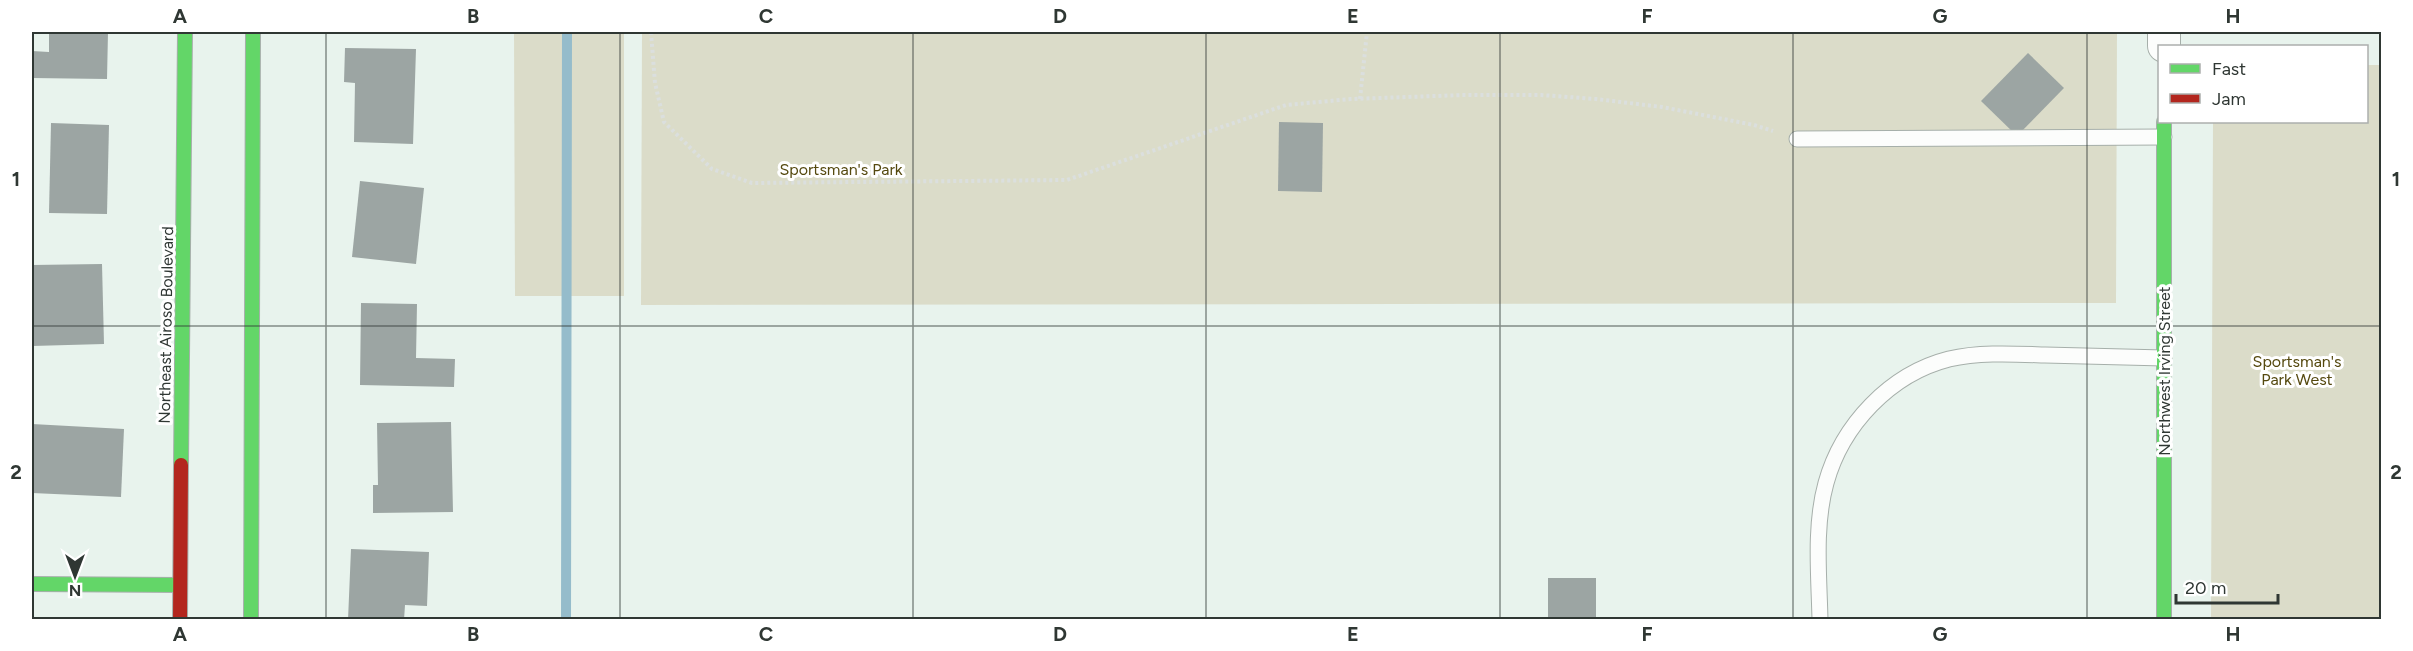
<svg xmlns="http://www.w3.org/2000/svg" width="2413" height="651" font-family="Figtree,sans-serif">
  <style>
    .green { fill: #dbdcc9 }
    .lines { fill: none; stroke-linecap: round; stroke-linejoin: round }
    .stream { stroke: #95bccb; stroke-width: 10 }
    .building { fill: #9ca5a3 }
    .lane-casing { stroke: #a6afaa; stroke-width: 17 }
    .street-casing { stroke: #a6afaa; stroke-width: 34 }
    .fast-casing { stroke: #a6afaa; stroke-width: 16 }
    .jam-casing { stroke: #a6afaa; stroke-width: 16 }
    .path { stroke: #dbdfde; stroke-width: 4; stroke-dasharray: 3 3; stroke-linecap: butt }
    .lane { stroke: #fcfdfc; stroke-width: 15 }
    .street { stroke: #fcfdfc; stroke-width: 32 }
    .fast { stroke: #63d668; stroke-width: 14 }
    .jam { stroke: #b3261e; stroke-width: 14 }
    .grid { fill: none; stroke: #2f3733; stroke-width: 1.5; stroke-opacity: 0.55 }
    .labels { text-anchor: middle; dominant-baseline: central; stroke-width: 6; stroke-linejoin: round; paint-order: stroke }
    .park-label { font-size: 16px; fill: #55490f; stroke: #fff }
    .street-label { font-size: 16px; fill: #2f3733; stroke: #fff }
    .neatline { fill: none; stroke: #2f3733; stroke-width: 2 }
    .grid-label { font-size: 20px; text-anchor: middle; font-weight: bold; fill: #2f3733 }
  </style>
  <rect width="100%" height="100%" fill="#e8f3ed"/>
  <g class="green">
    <polygon points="514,32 624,32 624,296 515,296"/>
    <polygon points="642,32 2117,32 2116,303 641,305"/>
    <polygon points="2367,65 2382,65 2381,619 2211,619 2213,122 2366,122"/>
  </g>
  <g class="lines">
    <polyline class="stream" points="566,620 567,32"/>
  </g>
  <g class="building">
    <polygon points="49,32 108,32 107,79 32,78 32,51 49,52"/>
    <polygon points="345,48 416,49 413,144 354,142 355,83 344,82"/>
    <polygon points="2028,53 2064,88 2017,136 1981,101"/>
    <polygon points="1279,122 1323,123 1322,192 1278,191"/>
    <polygon points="51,123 109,125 107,214 49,213"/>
    <polygon points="360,181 424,188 416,264 352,257"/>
    <polygon points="102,264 104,344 32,346 32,265"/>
    <polygon points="361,303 417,304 416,358 455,359 454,387 360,385"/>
    <polygon points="451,422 453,512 373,513 373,485 378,485 377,423"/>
    <polygon points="32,424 124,429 121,497 32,493"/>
    <polygon points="351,549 429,552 427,606 405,605 404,620 348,620"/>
    <rect x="1548" y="578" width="48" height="42"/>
  </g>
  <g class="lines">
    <g class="lane-casing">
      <g id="lane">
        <polyline points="1797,139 2164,137"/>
        <path d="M1820 620C1819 575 1814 526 1826 483 1842 425 1890 374 1949 359 1980 352 2014 354 2045 355 2085 356 2124 357 2164 358"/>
      </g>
    </g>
    <g class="street-casing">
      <polyline id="street" points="2164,32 2164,46"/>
    </g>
    <g class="fast-casing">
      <g id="fast">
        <polyline points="2164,122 2164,620"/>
        <polyline points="181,465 185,32"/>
        <polyline points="32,584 179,585"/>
        <polyline points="251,620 253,32"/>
      </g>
    </g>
    <g class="jam-casing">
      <polyline id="jam" points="180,620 181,465"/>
    </g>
    <g class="path">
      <polyline points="651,32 655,83 664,122 712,169 752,183 1067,180 1286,105 1351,99 1464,95 1541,95 1596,99 1662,107 1754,125 1773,131"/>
      <polyline points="1360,99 1367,32"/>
    </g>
    <use href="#lane" class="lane"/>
    <use href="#street" class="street"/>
    <use href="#fast" class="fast"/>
    <use href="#jam" class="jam"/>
  </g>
  <path class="grid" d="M326 32V620M620 32V620M913 32V620M1206 32V620M1500 32V620M1793 32V620M2087 32V620M32 326H2382"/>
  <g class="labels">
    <g class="park-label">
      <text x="841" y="169">Sportsman's Park</text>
      <text x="2297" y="361">Sportsman's<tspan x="2297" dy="18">Park West</tspan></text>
    </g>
    <g class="street-label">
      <text transform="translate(166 325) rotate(-89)">Northeast Airoso Boulevard</text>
      <text transform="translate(2164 371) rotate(-90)">Northwest Irving Street</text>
    </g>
  </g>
  <rect width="2413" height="651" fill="none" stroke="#ffffff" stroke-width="66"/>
  <rect x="2158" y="45" width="210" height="78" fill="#ffffff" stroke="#acafad" stroke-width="1.5"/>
  <rect x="2170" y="64" width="30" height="9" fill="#63d668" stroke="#acafad" stroke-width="1.5"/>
  <text x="2212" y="75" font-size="18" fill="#2f3733">Fast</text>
  <rect x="2170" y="94" width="30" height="9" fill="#b3261e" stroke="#acafad" stroke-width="1.5"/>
  <text x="2212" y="105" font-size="18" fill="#2f3733">Jam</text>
  <g transform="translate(75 576) rotate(180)" stroke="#ffffff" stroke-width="4.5" paint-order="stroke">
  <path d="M0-4.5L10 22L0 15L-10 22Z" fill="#2f3733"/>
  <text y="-9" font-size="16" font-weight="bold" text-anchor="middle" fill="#2f3733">N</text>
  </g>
  <path d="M2176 594v9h102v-9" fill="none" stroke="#2f3733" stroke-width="3"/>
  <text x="2185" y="594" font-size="18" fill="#2f3733" stroke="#ffffff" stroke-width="4.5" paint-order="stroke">20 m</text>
  <rect x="33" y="33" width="2347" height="585" class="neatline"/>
  <g class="grid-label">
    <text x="180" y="23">A</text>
    <text x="473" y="23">B</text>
    <text x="766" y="23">C</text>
    <text x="1060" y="23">D</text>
    <text x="1353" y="23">E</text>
    <text x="1647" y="23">F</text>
    <text x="1940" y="23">G</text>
    <text x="2233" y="23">H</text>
    <text x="16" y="186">1</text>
    <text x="2396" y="186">1</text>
    <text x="16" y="479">2</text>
    <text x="2396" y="479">2</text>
    <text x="180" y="641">A</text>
    <text x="473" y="641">B</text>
    <text x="766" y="641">C</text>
    <text x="1060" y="641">D</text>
    <text x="1353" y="641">E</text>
    <text x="1647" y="641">F</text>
    <text x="1940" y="641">G</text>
    <text x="2233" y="641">H</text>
  </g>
</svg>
